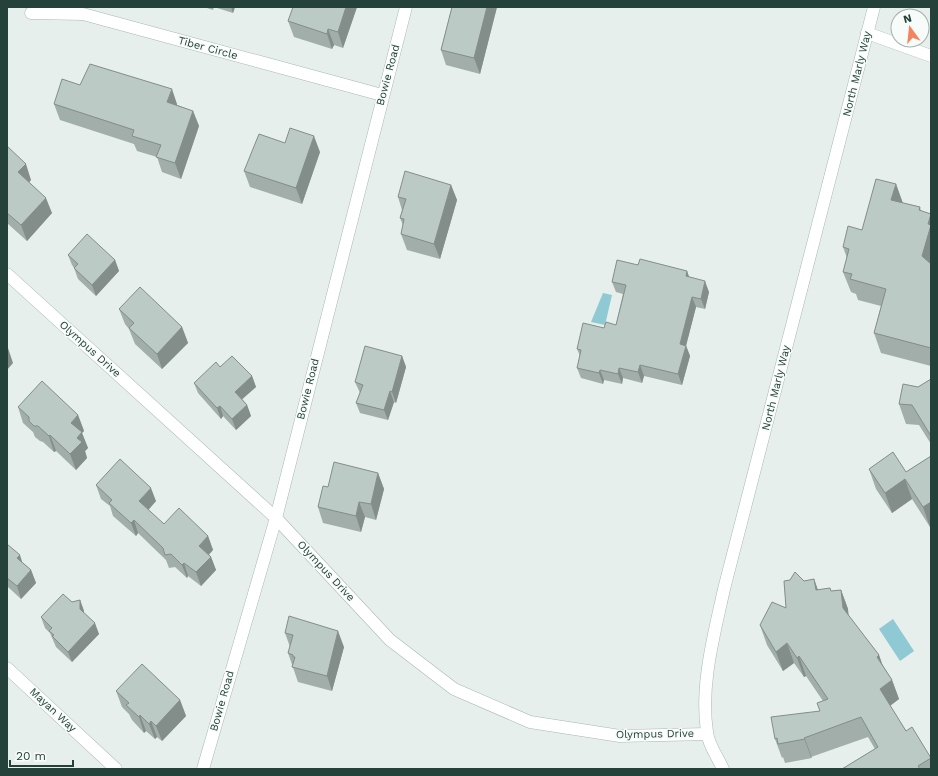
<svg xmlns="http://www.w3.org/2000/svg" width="938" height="776" font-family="'Work Sans',sans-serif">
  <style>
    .water { fill: #8ec9d4 }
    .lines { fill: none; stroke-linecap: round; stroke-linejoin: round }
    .minor-casing { stroke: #a8b8b2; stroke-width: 13 }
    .minor { stroke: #fff; stroke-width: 12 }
    .wall { fill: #a1aea9 }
    .shaded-wall { fill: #838d89 }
    .building { fill: #bbcac4; stroke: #838d89 }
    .labels { text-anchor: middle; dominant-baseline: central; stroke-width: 3; stroke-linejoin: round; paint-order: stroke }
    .street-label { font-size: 11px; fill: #24423a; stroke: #f7fbf9 }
  </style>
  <rect width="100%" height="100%" fill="#e6efeb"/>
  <g class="water">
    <polygon points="603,293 612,295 605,325 591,322"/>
    <polygon points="893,619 914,651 900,661 879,629"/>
  </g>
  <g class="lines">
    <g class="minor-casing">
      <g id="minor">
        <polyline points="31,13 83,14 382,95"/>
        <polyline points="867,33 931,56"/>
        <polyline points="7,274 276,518 390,640 454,689 530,722 620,736 707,734"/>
        <polyline points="7,668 116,769"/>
        <polyline points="203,769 276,518 406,7"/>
        <path d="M723 769C718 758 708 744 707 732 700 685 714 635 724 589L874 7"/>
      </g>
    </g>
    <use href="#minor" class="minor"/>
  </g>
  <g class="wall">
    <polygon points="204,7 235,7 233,13 214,7 213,10"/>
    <polygon points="357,7 343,48 334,45 332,49 294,37 288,21"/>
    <polygon points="452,7 497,7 480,74 446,65 441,50"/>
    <polygon points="54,104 177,104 177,105 193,111 199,126 181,179 162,172 157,157 137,151 134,144 60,120"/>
    <polygon points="285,143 320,152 302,204 250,187 244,171"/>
    <polygon points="7,146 31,180 29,182 52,213 27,241 7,223"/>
    <polygon points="896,184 903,203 920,207 921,211 931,214 931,366 881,353 874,333 881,306 858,300 856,294 851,292 843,272 847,258 843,247 862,230"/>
    <polygon points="451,185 457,200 440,259 407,250 401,234 403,225 400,218 402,210 398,197"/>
    <polygon points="68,255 115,260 119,271 96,296 78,279 74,268 72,265"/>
    <polygon points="638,265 687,271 689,277 709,292 705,309 696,307 686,345 690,356 682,385 644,376 642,383 623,378 622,384 604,380 603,384 581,378 577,368 580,356 577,349 604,328 616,325 623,294 616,292 612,282"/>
    <polygon points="119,309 182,327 188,343 162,369 135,344 129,329 125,324"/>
    <polygon points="402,356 406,367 396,403 394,402 388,420 360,413 356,403 360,393 355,382"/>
    <polygon points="220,367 252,376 256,387 242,399 247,405 251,416 236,430 223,416 221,419 198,393 194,383"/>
    <polygon points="931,379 931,444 919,425 906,424 899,404 918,387"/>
    <polygon points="18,407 78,415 84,431 82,433 88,448 85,451 87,458 76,470 56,451 54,452 43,442 40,441 35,437 33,432 23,423"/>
    <polygon points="931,456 930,527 912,499 892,513 876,489 869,469 906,472"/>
    <polygon points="378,473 384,489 376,520 365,517 361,532 323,523 318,507 328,487"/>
    <polygon points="96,485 156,501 148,510 164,524 208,536 213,550 209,555 211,557 216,570 201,586 188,576 187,578 175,567 169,568 166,560 138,533 136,536 113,516 110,506 101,499"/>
    <polygon points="7,544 22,562 31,570 36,583 21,599 8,587 7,588"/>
    <polygon points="814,579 818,590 830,588 831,591 841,590 848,609 848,616 879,655 882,664 892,680 899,699 890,706 906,731 931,758 931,769 842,769 875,749 868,737 811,757 812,758 785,763 783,757 782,758 775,739 820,711 823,701 806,676 804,677 794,663 783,671 767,645 760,625 786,608 790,580 804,581"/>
    <polygon points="80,600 84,611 84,613 99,634 72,662 56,647 50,633 45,628 41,617 72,602"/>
    <polygon points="285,633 344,647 332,691 298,682 288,653 290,647"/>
    <polygon points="116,691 180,700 186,716 162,741 157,737 155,739 146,731 144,733 132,720 129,714 122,707"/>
  </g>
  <g class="shaded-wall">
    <polygon points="231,7 235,7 233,13"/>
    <polygon points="346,7 357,7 343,48 338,32"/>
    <polygon points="487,7 497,7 480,74 474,58"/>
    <polygon points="328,29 334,45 332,49 327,34"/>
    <polygon points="172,89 177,104 173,117 167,102"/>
    <polygon points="193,111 199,126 181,179 175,163"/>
    <polygon points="314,136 320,152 302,204 296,188"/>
    <polygon points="26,164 31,180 24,188 18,172"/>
    <polygon points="896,184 903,204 891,200"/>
    <polygon points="451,185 457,200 440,259 434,244"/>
    <polygon points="46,198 52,213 27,241 21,225"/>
    <polygon points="931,214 931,271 922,256 928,224"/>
    <polygon points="115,260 119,271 96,296 92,285"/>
    <polygon points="687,271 691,282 686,276"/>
    <polygon points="705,281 709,292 705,309 701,299"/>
    <polygon points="692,297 696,307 684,354 680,344"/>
    <polygon points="182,327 188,343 162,369 157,354"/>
    <polygon points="686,346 690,356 682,385 678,374"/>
    <polygon points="7,348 8,348 13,363 7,370"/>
    <polygon points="402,356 406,367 396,403 392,392"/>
    <polygon points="640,365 644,376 642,383 638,372"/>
    <polygon points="619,368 623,378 622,384 618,374"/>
    <polygon points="600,370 604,380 603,384 599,373"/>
    <polygon points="252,376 256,387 239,402 235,392"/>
    <polygon points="390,391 394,402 388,420 384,410"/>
    <polygon points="247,405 251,416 236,430 232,419"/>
    <polygon points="220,406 223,416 221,419 217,408"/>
    <polygon points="78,415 84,431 82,433 88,448 85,451 87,458 76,470 70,454 71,423"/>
    <polygon points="50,435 56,451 54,452 49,436"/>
    <polygon points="378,473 384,489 376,520 371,504"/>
    <polygon points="905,479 912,499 892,513 885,493"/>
    <polygon points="151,488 156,501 144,515 139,501"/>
    <polygon points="359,502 365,517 361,532 356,516"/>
    <polygon points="931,502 931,527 930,527 923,507"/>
    <polygon points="134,520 138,533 136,536 131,523"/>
    <polygon points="208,536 213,550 204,559 199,546"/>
    <polygon points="20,555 24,568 17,558"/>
    <polygon points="211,557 216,570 201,586 196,572"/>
    <polygon points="184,563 188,576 187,578 182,565"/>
    <polygon points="31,570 36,583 21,599 17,586"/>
    <polygon points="814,579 821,599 816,590"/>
    <polygon points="841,590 848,609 850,628 843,608"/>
    <polygon points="80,600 84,611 84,620 80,609"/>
    <polygon points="95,623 99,634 72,662 68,652"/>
    <polygon points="338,631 344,647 332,691 327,676"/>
    <polygon points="787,643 794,663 783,671 776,652"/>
    <polygon points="879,655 886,675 877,657"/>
    <polygon points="799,656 806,676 804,677 797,658"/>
    <polygon points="892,680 899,699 887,708 880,689"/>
    <polygon points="180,700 186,716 162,741 156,726"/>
    <polygon points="140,715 146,731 144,733 139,717"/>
    <polygon points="151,721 157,737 155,739 149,724"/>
    <polygon points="804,738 811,757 812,758 805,739"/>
  </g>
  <g class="building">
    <polygon points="293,7 346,7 338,32 328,29 327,34 288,21"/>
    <polygon points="452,7 487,7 474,58 441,50"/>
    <polygon points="90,64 172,89 167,102 193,111 175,163 156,157 161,145 132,136 134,130 54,104 62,79 80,85"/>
    <polygon points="290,128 314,136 296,188 244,171 259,134 285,143"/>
    <polygon points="7,146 26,164 18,172 46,198 21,225 7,213"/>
    <polygon points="405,171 451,185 434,244 401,234 404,219 400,218 406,199 398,197"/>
    <polygon points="876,179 896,184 891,200 920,207 919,210 931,214 928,224 931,225 922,256 931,264 931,348 874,333 886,289 850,279 852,274 843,272 849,249 843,247 848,226 862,230"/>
    <polygon points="87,234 115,260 92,285 74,268 78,264 68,255"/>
    <polygon points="640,259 687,271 686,276 705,281 701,299 692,297 680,344 686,346 678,374 640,365 638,372 619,368 618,374 600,370 599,373 577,368 581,350 577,349 583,323 604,328 606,322 616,325 626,285 612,282 617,260 638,265"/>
    <polygon points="140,287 182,327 157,354 129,328 134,323 119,309"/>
    <polygon points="365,346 402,356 392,392 390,391 384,410 356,403 363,385 355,382"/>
    <polygon points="232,356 252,376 235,392 247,405 232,419 220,406 217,408 194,383 216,362 220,367"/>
    <polygon points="931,379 931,436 912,405 899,404 903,384 918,387"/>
    <polygon points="42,381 78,415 71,423 82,432 77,438 82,442 70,454 50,435 49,436 38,426 34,426 29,421 29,417 18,407"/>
    <polygon points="893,452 906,472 931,456 931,502 923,507 905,479 885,493 869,469"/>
    <polygon points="120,459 151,488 139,501 164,524 179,508 208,536 199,546 211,557 196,572 184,563 182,565 171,554 165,555 163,548 134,520 131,523 109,503 112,500 96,485"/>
    <polygon points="334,462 378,473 371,504 359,502 356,516 318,507 323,486 328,487"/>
    <polygon points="7,544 20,555 17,558 31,570 17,586 7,578"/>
    <polygon points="795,572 804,581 814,579 816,590 830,588 831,591 841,590 843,608 879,655 877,657 892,680 880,689 906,731 912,727 931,758 918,766 920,769 842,769 878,747 861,717 804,738 805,739 778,744 777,738 775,739 771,717 820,711 817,703 828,699 799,656 797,658 787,643 776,652 760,625 772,602 786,608 784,581 790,580"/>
    <polygon points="63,594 72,602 80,600 80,609 95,623 68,652 52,636 54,635 49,631 52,628 41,617"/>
    <polygon points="289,616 338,631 327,676 292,667 295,657 293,657 293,655 288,653 293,635 285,633"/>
    <polygon points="142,664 180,700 156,726 151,721 149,724 140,715 139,717 126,705 129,703 116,691"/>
  </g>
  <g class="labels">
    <g class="street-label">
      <text transform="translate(208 48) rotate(15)">Tiber Circle</text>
      <text transform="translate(857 74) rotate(-76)">North Marly Way</text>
      <text transform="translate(388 75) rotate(-75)">Bowie Road</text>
      <text transform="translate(90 349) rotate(42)">Olympus Drive</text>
      <text transform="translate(776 388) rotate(-76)">North Marly Way</text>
      <text transform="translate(308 389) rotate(-76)">Bowie Road</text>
      <text transform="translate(326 571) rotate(47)">Olympus Drive</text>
      <text transform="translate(222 701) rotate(-74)">Bowie Road</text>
      <text transform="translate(53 710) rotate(43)">Mayan Way</text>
      <text transform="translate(655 734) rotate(-1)">Olympus Drive</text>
    </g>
  </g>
  <rect width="938" height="776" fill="none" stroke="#24423a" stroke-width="16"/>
  <g transform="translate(910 28) rotate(345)"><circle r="19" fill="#f7fbf9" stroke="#a3b1ad"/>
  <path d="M0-3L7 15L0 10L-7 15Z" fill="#f4845f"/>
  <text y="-6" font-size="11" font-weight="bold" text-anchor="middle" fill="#24423a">N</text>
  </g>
  <path d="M10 760v6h63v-6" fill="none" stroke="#24423a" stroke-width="2"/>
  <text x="16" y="760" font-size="12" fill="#24423a" stroke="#f7fbf9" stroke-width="3" paint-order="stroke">20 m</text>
</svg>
